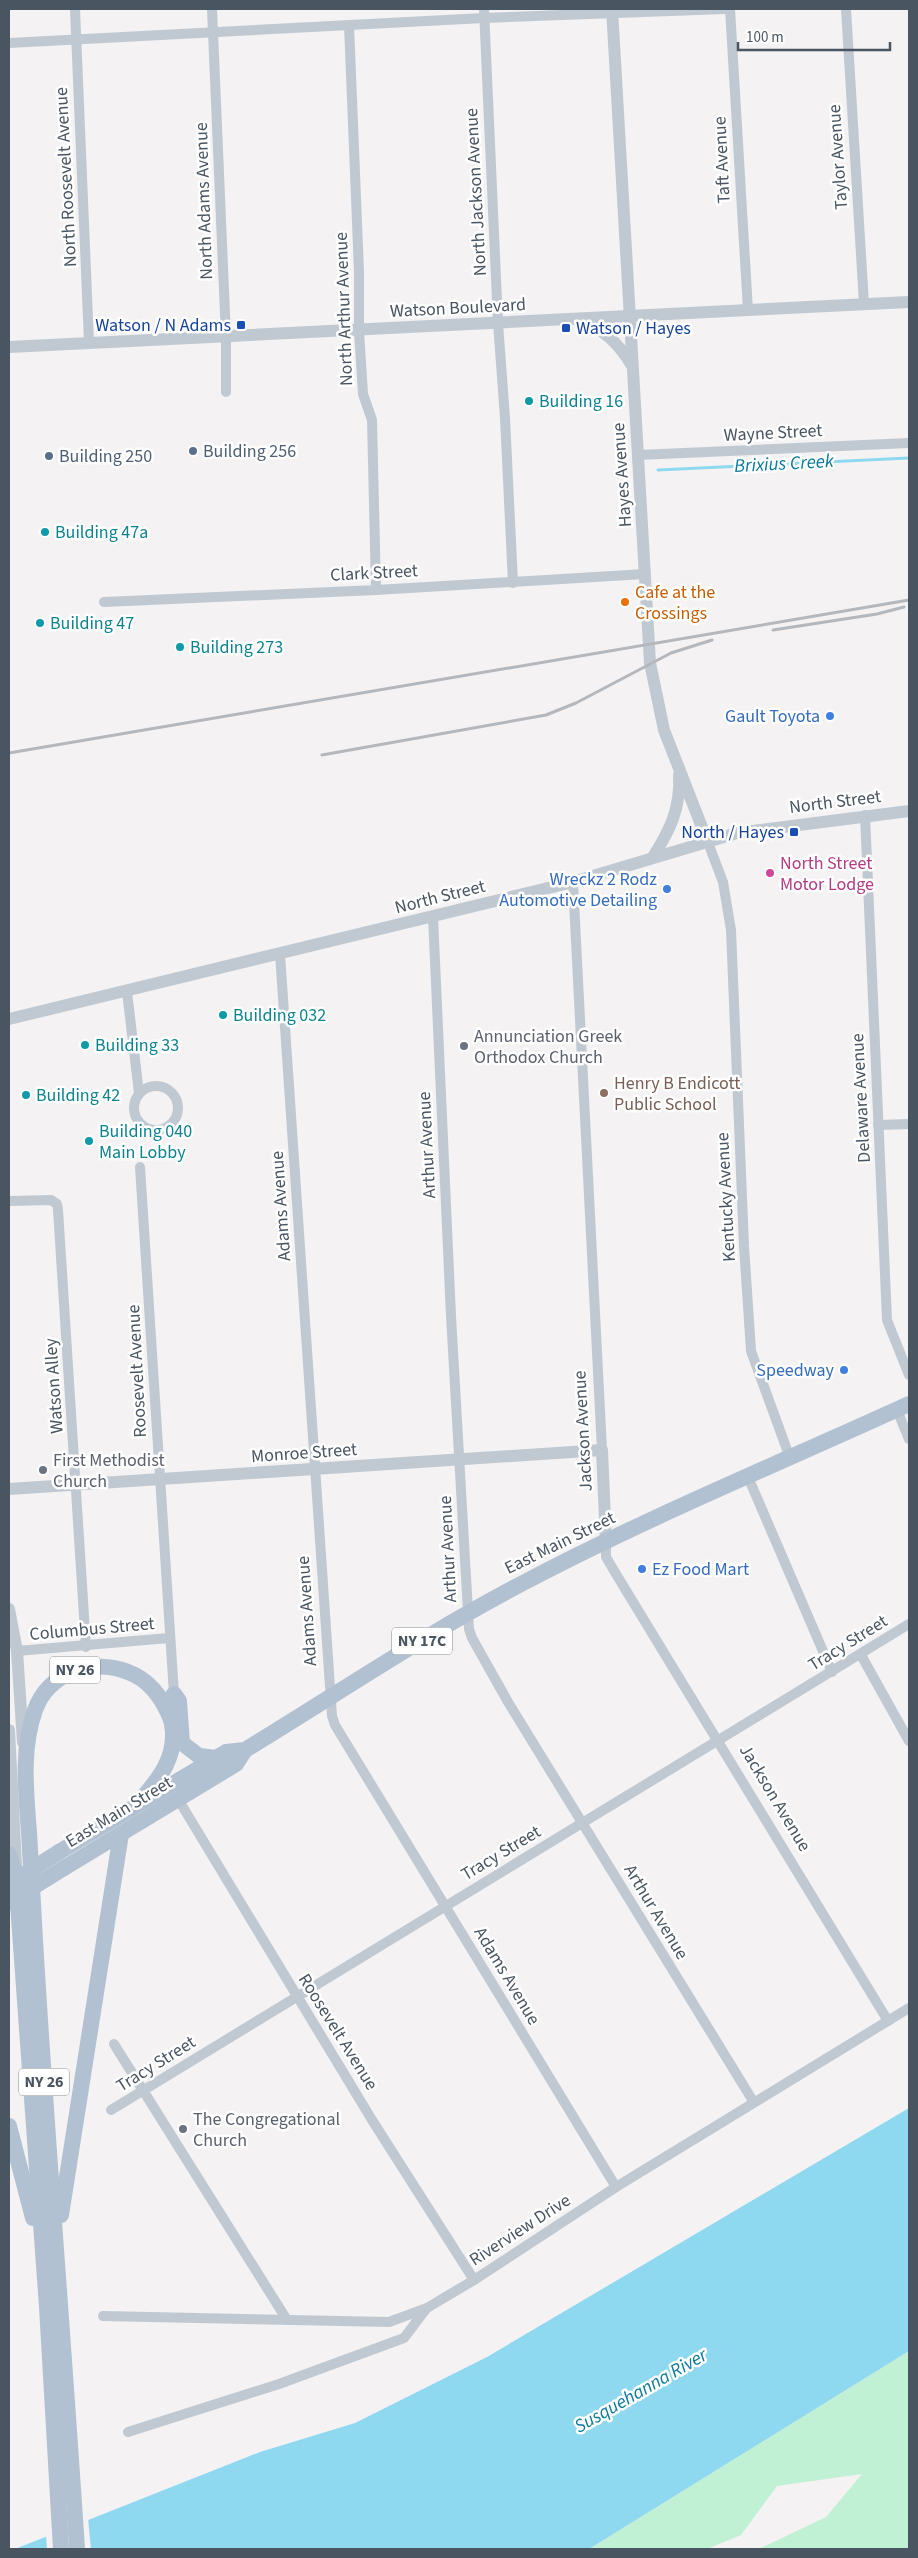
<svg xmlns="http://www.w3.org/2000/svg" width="918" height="2558" font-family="'Source Sans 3',sans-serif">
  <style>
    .green { fill: #c1f1d5 }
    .water { fill: #8ed9ef }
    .pier { fill: #f4f2f2 }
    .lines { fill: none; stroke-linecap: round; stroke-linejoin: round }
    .stream { stroke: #8ed9ef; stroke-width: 3 }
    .minor { stroke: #c0c9d2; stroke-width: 10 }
    .tertiary { stroke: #c0c9d2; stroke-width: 12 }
    .primary { stroke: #b2c1d1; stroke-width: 16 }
    .rail { stroke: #b4b7bc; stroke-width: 3 }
    .primary-bridge { stroke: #b2c1d1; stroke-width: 16 }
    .transit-dot { fill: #1a4fb4; stroke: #fff; stroke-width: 2 }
    .culture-dot { fill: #0f9aa8; stroke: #fff; stroke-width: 2 }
    .service-dot { fill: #5c6f8a; stroke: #fff; stroke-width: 2 }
    .food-dot { fill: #e8710a; stroke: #fff; stroke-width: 2 }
    .shop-dot { fill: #3f7fe0; stroke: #fff; stroke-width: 2 }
    .hotel-dot { fill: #d1479c; stroke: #fff; stroke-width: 2 }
    .worship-dot { fill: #6b7280; stroke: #fff; stroke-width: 2 }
    .education-dot { fill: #8d6e63; stroke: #fff; stroke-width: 2 }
    .labels { text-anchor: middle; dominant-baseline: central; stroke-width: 5; stroke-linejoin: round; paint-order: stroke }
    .shield { fill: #fff; stroke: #808890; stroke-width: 1 }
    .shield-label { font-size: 16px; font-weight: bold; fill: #495561 }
    .street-label { font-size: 18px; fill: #495561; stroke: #fff }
    .transit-label { font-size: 18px; fill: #164399; stroke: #fff; text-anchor: end }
    .culture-label { font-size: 18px; fill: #0d838f; stroke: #fff; text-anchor: start }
    .service-label { font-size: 18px; fill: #4e5e75; stroke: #fff; text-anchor: start }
    .food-label { font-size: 18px; fill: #c56008; stroke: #fff; text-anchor: start }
    .shop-label { font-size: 18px; fill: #366cbe; stroke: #fff; text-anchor: end }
    .hotel-label { font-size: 18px; fill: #b23c85; stroke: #fff; text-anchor: start }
    .worship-label { font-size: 18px; fill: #5b616d; stroke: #fff; text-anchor: start }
    .education-label { font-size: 18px; fill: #785e54; stroke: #fff; text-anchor: start }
    .water-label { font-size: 19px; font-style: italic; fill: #0a7a9c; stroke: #fff }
  </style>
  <rect width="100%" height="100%" fill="#f4f2f2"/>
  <polygon class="green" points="909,2351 909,2549 759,2549 826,2517 862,2474 777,2486 741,2535 707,2549 589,2549"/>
  <polygon class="water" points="909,2108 909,2351 589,2549 15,2549 260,2452 355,2423 487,2357"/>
  <polygon class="pier" points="88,2518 91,2549 47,2549 46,2535"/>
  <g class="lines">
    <polyline class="stream" points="658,470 909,458"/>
    <g class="minor">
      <polyline points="75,9 89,343"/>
      <polyline points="212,9 226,337 226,392"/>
      <polyline points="484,9 498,323 505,418 513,583"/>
      <polyline points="730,9 748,310"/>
      <polyline points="846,9 864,304"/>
      <polyline points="349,25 359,272 359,331 363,394 372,420 376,590"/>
      <polyline points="9,43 484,18 725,9"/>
      <polyline points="638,455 909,443"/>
      <polyline points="104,602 376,590 645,574"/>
      <polyline points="865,815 887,1320 909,1375"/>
      <polyline points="707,840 723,882 731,930 744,1246 751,1351 790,1458"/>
      <polyline points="573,882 602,1450"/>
      <polyline points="433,917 451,1316 469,1629 472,1638 508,1702 753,2101"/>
      <polyline points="280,954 332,1716 335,1725 616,2187"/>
      <polyline points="127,992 139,1093"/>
      <circle cx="156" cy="1108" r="22"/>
      <polyline points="878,1125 909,1124"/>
      <polyline points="140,1167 174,1694"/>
      <polyline points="9,1201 51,1200 57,1204 58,1210 86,1647"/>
      <polyline points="897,1410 909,1439"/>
      <polyline points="748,1477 832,1672"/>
      <polyline points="606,1542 606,1557 616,1574 888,2021"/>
      <polyline points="17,1651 169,1638"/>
      <polyline points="861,1655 909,1741"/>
      <polyline points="178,1799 372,2120 474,2280"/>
      <polyline points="114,2044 287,2320"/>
      <polyline points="111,2110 909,1624"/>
      <polyline points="103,2316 389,2322 427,2308 474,2280 616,2187 909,2008"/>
      <polyline points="128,2432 279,2384 404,2338 426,2309"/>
    </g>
    <g class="tertiary">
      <polyline points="612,9 650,663 664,730 707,840"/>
      <path d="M579 321C603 328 618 343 631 364"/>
      <polyline points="9,347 909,302"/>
      <path d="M653 857C670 830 681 808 679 775"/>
      <polyline points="9,1019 573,882 737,833 909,811"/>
      <polyline points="9,1489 602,1450 606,1542"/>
      <polyline points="9,1609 17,1651 23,1742"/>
      <polyline points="9,1730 16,1865"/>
    </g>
    <g class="primary">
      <path d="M145 1795C161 1776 174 1758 173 1732 172 1719 166 1706 174 1694L179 1701 182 1743 199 1756 216 1758"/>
      <path d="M59 1852 226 1752 245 1750C337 1694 427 1633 523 1583 648 1517 780 1463 909 1404"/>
      <polyline points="9,1854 16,1876 47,2307 61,2549"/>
      <polyline points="64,1868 236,1764 245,1750"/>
      <polyline points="9,2126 33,2218"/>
      <polyline points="61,2215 121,1834"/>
      <path d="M77 2549C64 2346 47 2143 35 1940 33 1904 31 1868 29 1832 26 1792 21 1749 35 1710 49 1672 93 1658 128 1672 150 1680 163 1699 171 1720"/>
    </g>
    <g class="rail">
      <polyline points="773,630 877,614 904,607"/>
      <polyline points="9,753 909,600"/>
      <polyline points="322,755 546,715 576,703 671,653 712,640"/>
    </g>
    <g class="primary-bridge">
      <polyline points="9,1884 59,1852"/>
      <polyline points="9,1902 64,1868"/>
    </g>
  </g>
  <g class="transit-dot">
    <rect x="236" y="320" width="10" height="10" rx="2.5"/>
    <rect x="561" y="323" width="10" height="10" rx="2.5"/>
    <rect x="789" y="827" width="10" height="10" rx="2.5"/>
  </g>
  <g class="culture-dot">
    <circle cx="529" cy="401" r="5"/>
    <circle cx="45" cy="532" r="5"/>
    <circle cx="40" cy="623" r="5"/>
    <circle cx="180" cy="647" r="5"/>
    <circle cx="223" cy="1015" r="5"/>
    <circle cx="85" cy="1045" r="5"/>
    <circle cx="26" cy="1095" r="5"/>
    <circle cx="89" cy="1141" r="5"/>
  </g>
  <g class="service-dot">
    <circle cx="193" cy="451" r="5"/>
    <circle cx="49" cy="456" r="5"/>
  </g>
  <circle class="food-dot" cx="625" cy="602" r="5"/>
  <g class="shop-dot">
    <circle cx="830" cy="716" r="5"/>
    <circle cx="667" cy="889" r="5"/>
    <circle cx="844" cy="1370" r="5"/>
    <circle cx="642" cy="1569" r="5"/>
  </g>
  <circle class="hotel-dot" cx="770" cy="873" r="5"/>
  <g class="worship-dot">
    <circle cx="464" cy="1046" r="5"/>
    <circle cx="43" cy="1470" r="5"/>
    <circle cx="183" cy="2129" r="5"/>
  </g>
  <circle class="education-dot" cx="604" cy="1093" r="5"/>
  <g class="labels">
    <g class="shield">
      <rect x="392" y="1627.5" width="60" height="27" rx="4"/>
      <rect x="50" y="1656.5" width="50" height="27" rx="4"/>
      <rect x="19" y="2068.5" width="50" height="27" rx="4"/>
    </g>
    <g class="shield-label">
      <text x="422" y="1641">NY 17C</text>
      <text x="75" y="1670">NY 26</text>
      <text x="44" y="2082">NY 26</text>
    </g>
    <g class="street-label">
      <text transform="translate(838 157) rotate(-94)">Taylor Avenue</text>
      <text transform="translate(722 160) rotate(-93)">Taft Avenue</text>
      <text transform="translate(66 177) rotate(-93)">North Roosevelt Avenue</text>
      <text transform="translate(476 192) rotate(-93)">North Jackson Avenue</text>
      <text transform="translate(204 201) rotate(-92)">North Adams Avenue</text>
      <text transform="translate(458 308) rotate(-3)">Watson Boulevard</text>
      <text transform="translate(344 309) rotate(-92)">North Arthur Avenue</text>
      <text transform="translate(773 433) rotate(-3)">Wayne Street</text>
      <text transform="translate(622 475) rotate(-94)">Hayes Avenue</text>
      <text transform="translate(374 573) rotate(-3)">Clark Street</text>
      <text transform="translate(835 802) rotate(-7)">North Street</text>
      <text transform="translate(440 897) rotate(-14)">North Street</text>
      <text transform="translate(861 1098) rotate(-93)">Delaware Avenue</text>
      <text transform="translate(427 1145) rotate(-93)">Arthur Avenue</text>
      <text transform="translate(726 1197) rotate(-93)">Kentucky Avenue</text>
      <text transform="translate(281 1206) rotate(-94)">Adams Avenue</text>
      <text transform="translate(137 1371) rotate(-93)">Roosevelt Avenue</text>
      <text transform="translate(54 1386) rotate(-94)">Watson Alley</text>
      <text transform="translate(583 1431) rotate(-93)">Jackson Avenue</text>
      <text transform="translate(304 1453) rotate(-4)">Monroe Street</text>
      <text transform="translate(560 1543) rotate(-26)">East Main Street</text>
      <text transform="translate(448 1549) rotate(-93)">Arthur Avenue</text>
      <text transform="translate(307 1611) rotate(-94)">Adams Avenue</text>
      <text transform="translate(92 1629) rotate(-5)">Columbus Street</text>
      <text transform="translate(848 1643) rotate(-32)">Tracy Street</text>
      <text transform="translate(775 1798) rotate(59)">Jackson Avenue</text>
      <text transform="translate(119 1812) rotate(-31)">East Main Street</text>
      <text transform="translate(501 1853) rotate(-31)">Tracy Street</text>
      <text transform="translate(656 1912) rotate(59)">Arthur Avenue</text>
      <text transform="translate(507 1976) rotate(59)">Adams Avenue</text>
      <text transform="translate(338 2032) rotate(58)">Roosevelt Avenue</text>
      <text transform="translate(156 2064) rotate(-32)">Tracy Street</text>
      <text transform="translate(520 2230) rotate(-33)">Riverview Drive</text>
    </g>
    <g class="transit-label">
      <text x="231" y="325">Watson / N Adams</text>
      <text x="576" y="328" text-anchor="start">Watson / Hayes</text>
      <text x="784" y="832">North / Hayes</text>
    </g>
    <g class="culture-label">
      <text x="539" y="401">Building 16</text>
      <text x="55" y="532">Building 47a</text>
      <text x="50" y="623">Building 47</text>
      <text x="190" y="647">Building 273</text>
      <text x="233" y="1015">Building 032</text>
      <text x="95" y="1045">Building 33</text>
      <text x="36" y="1095">Building 42</text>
      <text x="99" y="1131">Building 040<tspan x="99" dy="21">Main Lobby</tspan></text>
    </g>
    <g class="service-label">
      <text x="203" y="451">Building 256</text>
      <text x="59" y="456">Building 250</text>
    </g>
    <g class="food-label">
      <text x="635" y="592">Cafe at the<tspan x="635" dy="21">Crossings</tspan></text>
    </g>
    <g class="shop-label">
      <text x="820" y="716">Gault Toyota</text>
      <text x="657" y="879">Wreckz 2 Rodz<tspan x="657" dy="21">Automotive Detailing</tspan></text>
      <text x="834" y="1370">Speedway</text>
      <text x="652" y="1569" text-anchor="start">Ez Food Mart</text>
    </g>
    <g class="hotel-label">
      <text x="780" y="863">North Street<tspan x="780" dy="21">Motor Lodge</tspan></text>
    </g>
    <g class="worship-label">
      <text x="474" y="1036">Annunciation Greek<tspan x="474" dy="21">Orthodox Church</tspan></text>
      <text x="53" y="1460">First Methodist<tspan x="53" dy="21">Church</tspan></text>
      <text x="193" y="2119">The Congregational<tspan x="193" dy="21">Church</tspan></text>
    </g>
    <g class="education-label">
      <text x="614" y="1083">Henry B Endicott<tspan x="614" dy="21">Public School</tspan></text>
    </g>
    <g class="water-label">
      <text transform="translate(784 464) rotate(-3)">Brixius Creek</text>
      <text transform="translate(641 2391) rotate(-30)">Susquehanna River</text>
    </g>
  </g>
  <rect width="918" height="2558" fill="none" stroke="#495561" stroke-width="20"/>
  <path d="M738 42v8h152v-8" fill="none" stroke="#495561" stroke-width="2.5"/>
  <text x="746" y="42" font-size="15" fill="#495561" stroke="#ffffff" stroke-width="4" paint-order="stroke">100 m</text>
</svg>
